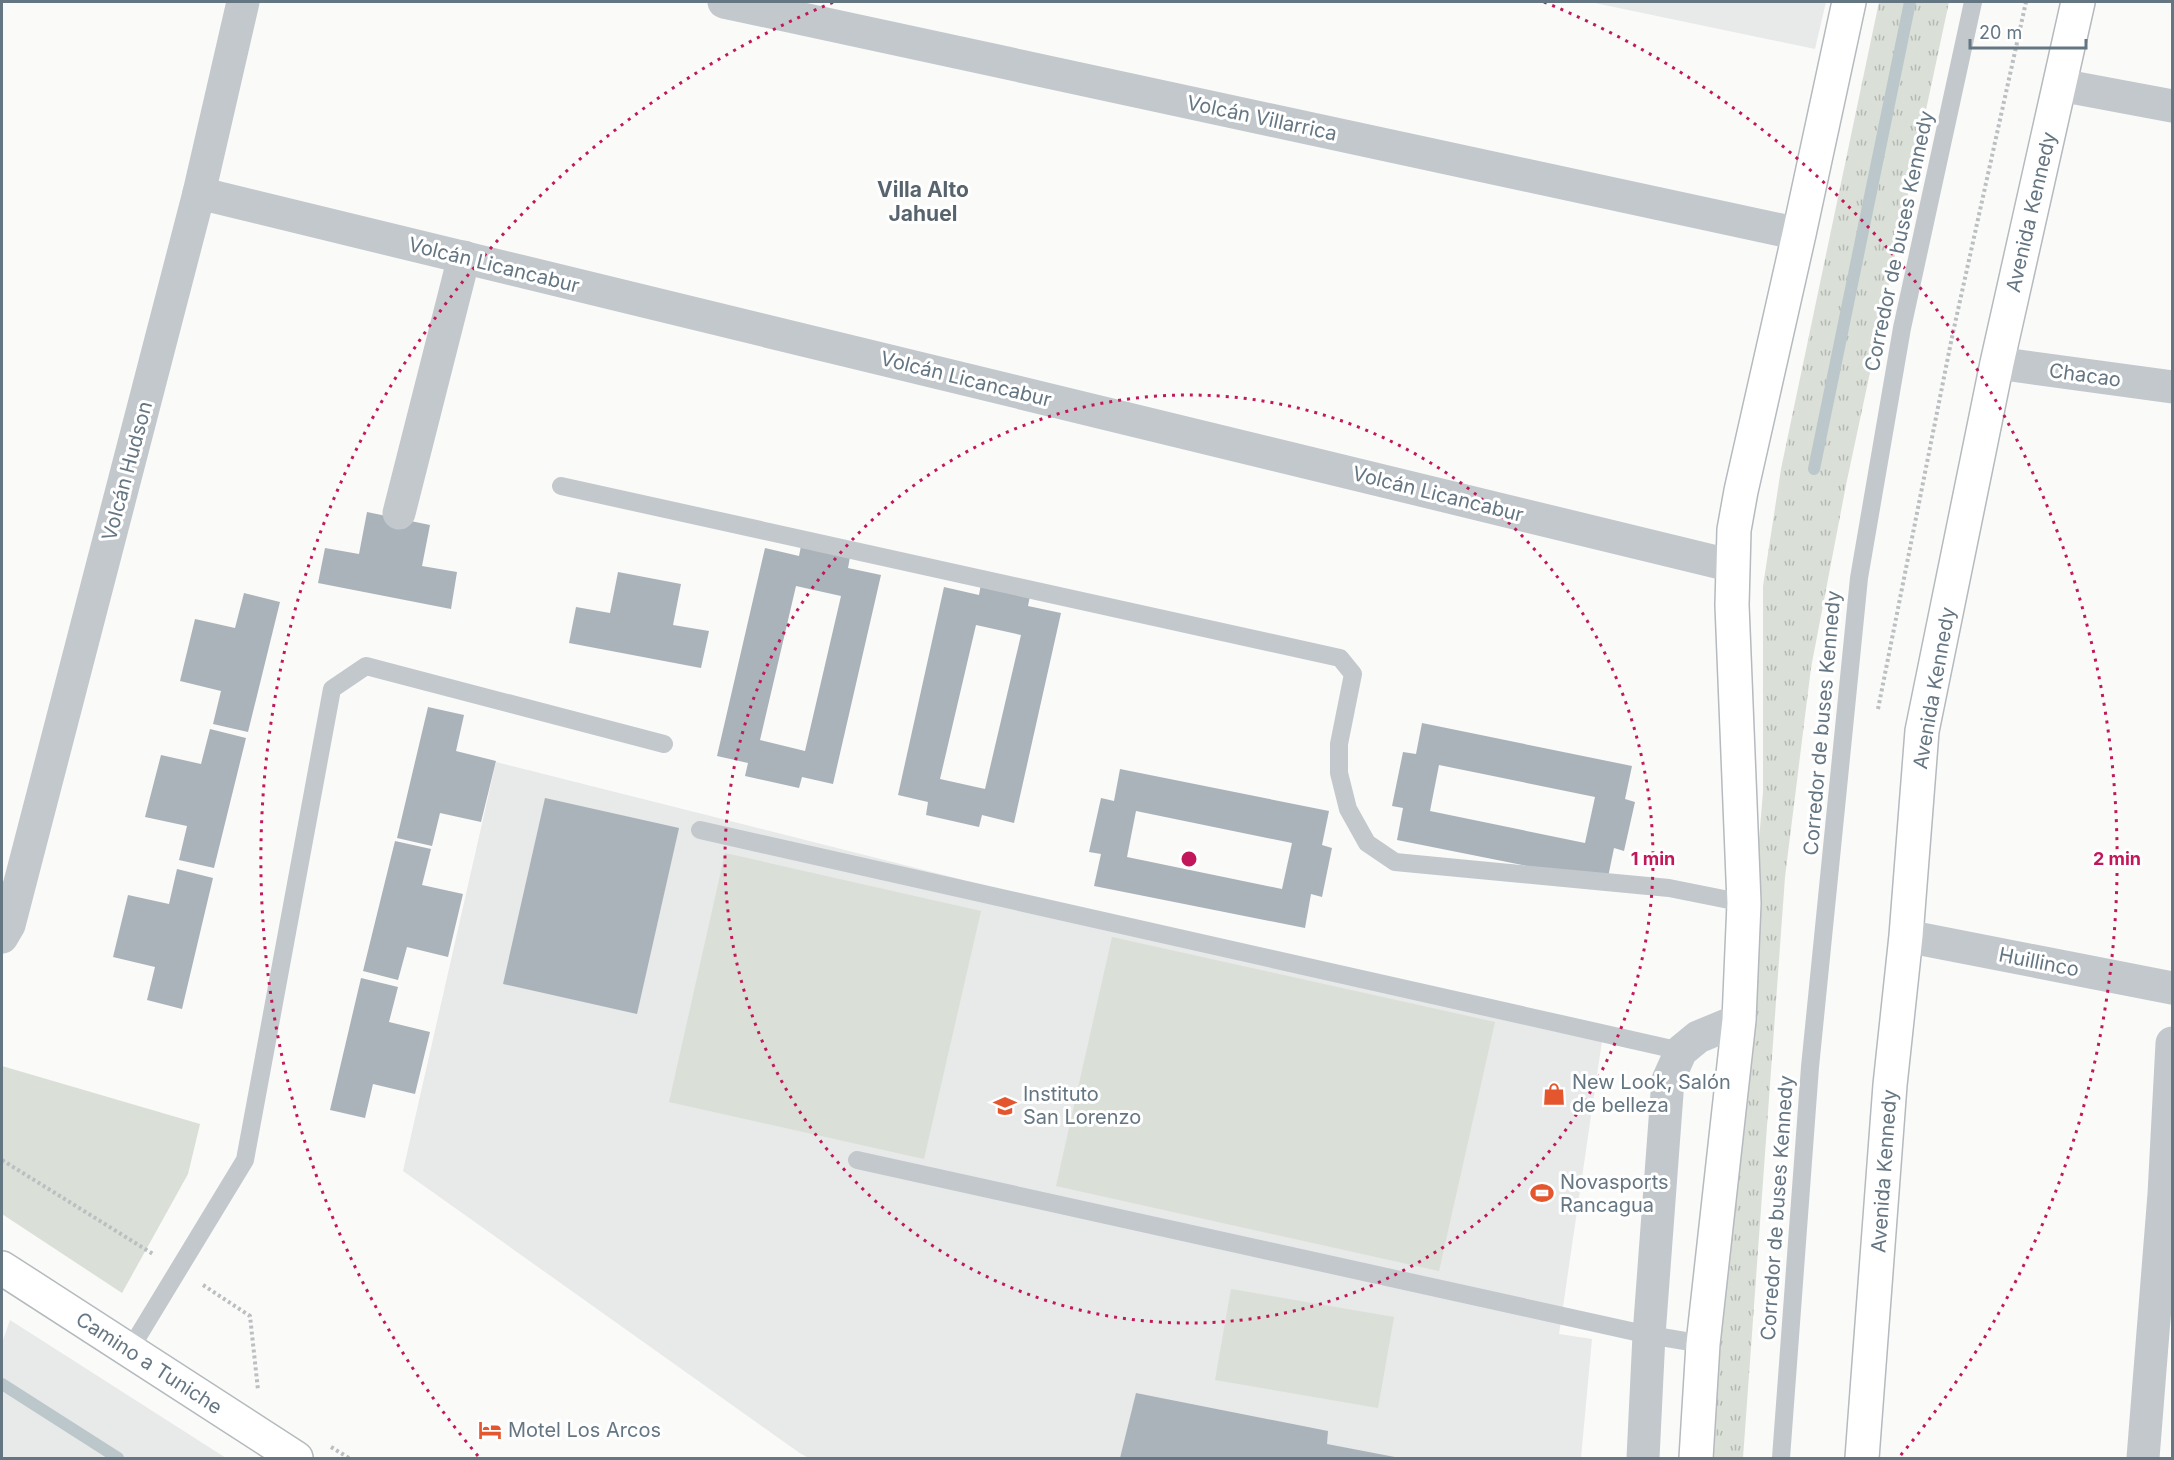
<svg xmlns="http://www.w3.org/2000/svg" width="2174" height="1460" font-family="Inter,sans-serif">
  <style>
    .built { fill: #e8e9e9 }
    .grass { fill: url(#grass-tufts) }
    .park { fill: #dadfd7 }
    .lines { fill: none; stroke-linecap: round; stroke-linejoin: round }
    .stream { stroke: #bbc7cb; stroke-width: 12 }
    .building { fill: #aab3b9; fill-rule: evenodd }
    .primary-casing { stroke: #b5babe; stroke-width: 36 }
    .path { stroke: #bbbfc2; stroke-width: 4; stroke-dasharray: 3 3; stroke-linecap: butt }
    .service { stroke: #c3c8cc; stroke-width: 18 }
    .minor { stroke: #c3c8cc; stroke-width: 33 }
    .primary { stroke: #fff; stroke-width: 33 }
    .ring { fill: none; stroke: #c2185b; stroke-width: 3; stroke-dasharray: 3 6 }
    .labels { text-anchor: middle; dominant-baseline: central; stroke-width: 6; stroke-linejoin: round; paint-order: stroke }
    .street-label { font-size: 20px; fill: #657683; stroke: #fff }
    .poi-label { font-size: 20px; fill: #657683; stroke: #fff; text-anchor: start }
    .neighbourhood-label { font-size: 21px; font-weight: bold; fill: #57646e; stroke: #fff }
    .centre { fill: #c2185b; stroke: #fff; stroke-width: 3 }
    .ring-label { font-size: 18px; text-anchor: middle; font-weight: bold; fill: #c2185b; stroke: #fff; stroke-width: 6; stroke-linejoin: round; paint-order: stroke }
  </style>
  <defs>
    <pattern id="grass-tufts" width="24" height="20" patternUnits="userSpaceOnUse" patternTransform="scale(1.5)"><rect width="24" height="20" fill="#dadfd7"/><path d="M3 7l-1-3M5 7V3M7 7l1-3M15 17l-1-3M17 17v-4M19 17l1-3" fill="none" stroke="#b4b9b4"/></pattern>
  </defs>
  <rect width="100%" height="100%" fill="#fafaf8"/>
  <g class="built">
    <polygon points="1590,2 1826,2 1815,49"/>
    <polygon points="496,762 1602,1041 1559,1334 1592,1339 1581,1458 809,1458 801,1454 403,1171"/>
    <polygon points="10,1320 226,1458 2,1458 2,1343"/>
  </g>
  <polygon class="grass" points="1879,2 1949,2 1846,485 1811,668 1785,877 1743,1458 1708,1458 1763,792 1763,586 1781,469"/>
  <g class="park">
    <polygon points="725,853 981,911 924,1159 669,1102"/>
    <polygon points="1112,937 1495,1022 1439,1271 1056,1186"/>
    <polygon points="2,1066 200,1124 188,1174 122,1293 2,1214"/>
    <polygon points="1231,1289 1394,1317 1378,1408 1215,1380"/>
  </g>
  <g class="lines">
    <g class="stream">
      <polyline points="1814,469 1910,2"/>
      <polyline points="2,1384 118,1458"/>
    </g>
  </g>
  <g class="building">
    <polygon points="367,512 430,525 422,566 457,572 451,609 318,583 325,548 359,554"/>
    <path d="M801 546 850 557 848 568 881 575 833 784 802 777 799 788 745 776 748 763 717 756 765 548 799 556ZM796 586 841 596 805 751 760 740Z"/>
    <polygon points="618,572 681,584 673,625 709,631 701,668 569,643 576,607 610,613"/>
    <path d="M981 584 1030 596 1028 606 1061 613 1014 823 982 815 979 827 926 815 928 802 898 795 944 587 979 595ZM976 625 1021 635 985 789 940 779Z"/>
    <polygon points="244,593 280,602 248,732 213,724 221,691 180,681 195,619 235,628"/>
    <polygon points="428,707 464,715 456,751 496,761 481,822 440,813 432,846 397,838"/>
    <path d="M1422 723 1632 766 1625 799 1635 802 1624 851 1614 848 1607 882 1397 840 1403 808 1392 806 1403 752 1416 754ZM1439 765 1595 797 1585 843 1430 811Z"/>
    <polygon points="210,729 246,738 214,868 179,860 187,826 145,817 161,755 201,764"/>
    <path d="M1120 769 1329 811 1322 845 1332 848 1322 897 1311 894 1305 928 1094 886 1101 854 1089 852 1101 798 1114 801ZM1136 811 1292 843 1282 889 1127 857Z"/>
    <polygon points="545,798 679,828 637,1014 503,984"/>
    <polygon points="395,841 431,849 422,885 463,894 448,957 407,947 398,980 363,971"/>
    <polygon points="177,869 213,878 182,1009 147,1000 155,967 113,957 128,895 169,904"/>
    <polygon points="361,978 398,987 389,1022 430,1032 415,1094 373,1084 365,1118 330,1110"/>
    <polygon points="1136,1393 1328,1431 1327,1444 1400,1458 1120,1458"/>
  </g>
  <g class="lines">
    <g class="primary-casing">
      <g id="primary">
        <polyline points="2,1268 296,1458"/>
        <polyline points="1696,1458 1703,1344 1739,1020 1744,903 1732,605 1734,530 1741,491 1799,234 1849,2"/>
        <polyline points="1862,1458 1890,1085 1906,936 1922,731 1997,363 2078,2"/>
      </g>
    </g>
    <g class="path">
      <polyline points="1878,709 1952,337 2026,2"/>
      <polyline points="2,1160 153,1254"/>
      <polyline points="203,1285 250,1316 258,1390"/>
      <polyline points="331,1447 349,1458"/>
    </g>
    <g class="service">
      <polyline points="561,486 1340,658 1353,674 1339,744 1339,773 1348,809 1367,843 1395,862 1669,888 1744,903"/>
      <polyline points="700,830 1681,1051"/>
      <polyline points="857,1160 1649,1335 1703,1344"/>
      <polyline points="129,1351 245,1160 332,689 366,666 664,744"/>
      <polyline points="1781,1458 1810,1067 1859,578 1902,328 1973,2"/>
    </g>
    <g class="minor">
      <polyline points="724,2 1799,234"/>
      <polyline points="2060,85 2172,106"/>
      <polyline points="199,193 1733,566"/>
      <polyline points="1997,363 2172,387"/>
      <polyline points="399,513 464,257"/>
      <polyline points="1906,936 2172,988"/>
      <polyline points="2,937 9,925 199,193 243,2"/>
      <polyline points="1643,1458 1649,1335 1668,1080 1681,1051 1698,1037 1739,1020"/>
      <polyline points="2143,1458 2164,1194 2172,1043"/>
    </g>
    <use href="#primary" class="primary"/>
  </g>
  <g class="ring">
    <circle cx="1189" cy="859" r="464"/>
    <path d="M478 1456A928 928 0 0 1 834 2M1544 2A928 928 0 0 1 1900 1456"/>
  </g>
  <defs>
    <g id="shop-bare" transform="scale(1.8)"><path d="M-5-2.5h2.3a2.7 3.5 0 0 1 5.4 0H5L5.5 6h-11ZM-1.5-2.5h3a1.5 2.3 0 0 0-3 0Z" fill="#e4572e" stroke="#fff" stroke-width="2.5" paint-order="stroke"/></g>
    <g id="school-bare" transform="scale(1.8)"><path d="M0-5L7-2L0 1L-7-2ZM-4 1L0 2.5L4 1V4Q0 6-4 4Z" fill="#e4572e" stroke="#fff" stroke-width="2.5" paint-order="stroke"/></g>
    <g id="stadium-bare" transform="scale(1.8)"><path d="M0-5a6.5 5 0 1 0 0 10a6.5 5 0 1 0 0-10ZM-3.5-1.8h7v3.6h-7Z" fill="#e4572e" stroke="#fff" stroke-width="2.5" paint-order="stroke"/></g>
    <g id="hotel-bare" transform="scale(1.8)"><path d="M-6-4.5h1.5V1H6V5H4.5V3h-9V5H-6ZM-4 0a1.8 1.8 0 1 1 3.6 0ZM.5 0V-2.5h3Q6-2.5 6 0Z" fill="#e4572e" stroke="#fff" stroke-width="2.5" paint-order="stroke"/></g>
  </defs>
  <g fill-rule="evenodd">
    <use href="#shop-bare" x="1554" y="1094"/>
    <use href="#school-bare" x="1005" y="1106"/>
    <use href="#stadium-bare" x="1542" y="1193"/>
    <use href="#hotel-bare" x="490" y="1430"/>
  </g>
  <g class="labels">
    <g class="street-label">
      <text transform="translate(1262 118) rotate(12)">Volcán Villarrica</text>
      <text transform="translate(2031 212) rotate(-77)">Avenida Kennedy</text>
      <text transform="translate(1899 241) rotate(-78)">Corredor de buses Kennedy</text>
      <text transform="translate(494 265) rotate(14)">Volcán Licancabur</text>
      <text transform="translate(2085 375) rotate(8)">Chacao</text>
      <text transform="translate(966 379) rotate(14)">Volcán Licancabur</text>
      <text transform="translate(127 471) rotate(-75)">Volcán Hudson</text>
      <text transform="translate(1438 494) rotate(14)">Volcán Licancabur</text>
      <text transform="translate(1934 688) rotate(-80)">Avenida Kennedy</text>
      <text transform="translate(1822 723) rotate(-85)">Corredor de buses Kennedy</text>
      <text transform="translate(2039 962) rotate(11)">Huillinco</text>
      <text transform="translate(1884 1171) rotate(-86)">Avenida Kennedy</text>
      <text transform="translate(1777 1208) rotate(-86)">Corredor de buses Kennedy</text>
      <text transform="translate(149 1363) rotate(33)">Camino a Tuniche</text>
    </g>
    <g class="poi-label">
      <text x="1572" y="1082">New Look, Salón<tspan x="1572" dy="23">de belleza</tspan></text>
      <text x="1023" y="1094">Instituto<tspan x="1023" dy="23">San Lorenzo</tspan></text>
      <text x="1560" y="1182">Novasports<tspan x="1560" dy="23">Rancagua</tspan></text>
      <text x="508" y="1430">Motel Los Arcos</text>
    </g>
    <g class="neighbourhood-label">
      <text x="923" y="189">Villa Alto<tspan x="923" dy="24">Jahuel</tspan></text>
    </g>
  </g>
  <circle cx="1189" cy="859" r="9" class="centre"/>
  <g class="ring-label">
    <text x="1653" y="865">1 min</text>
    <text x="2117" y="865">2 min</text>
  </g>
  <rect width="2174" height="1460" fill="none" stroke="#657683" stroke-width="6"/>
  <path d="M1970 39v9h116v-9" fill="none" stroke="#657683" stroke-width="3"/>
  <text x="1979" y="39" font-size="18" fill="#657683" stroke="#ffffff" stroke-width="4.5" paint-order="stroke">20 m</text>
</svg>
